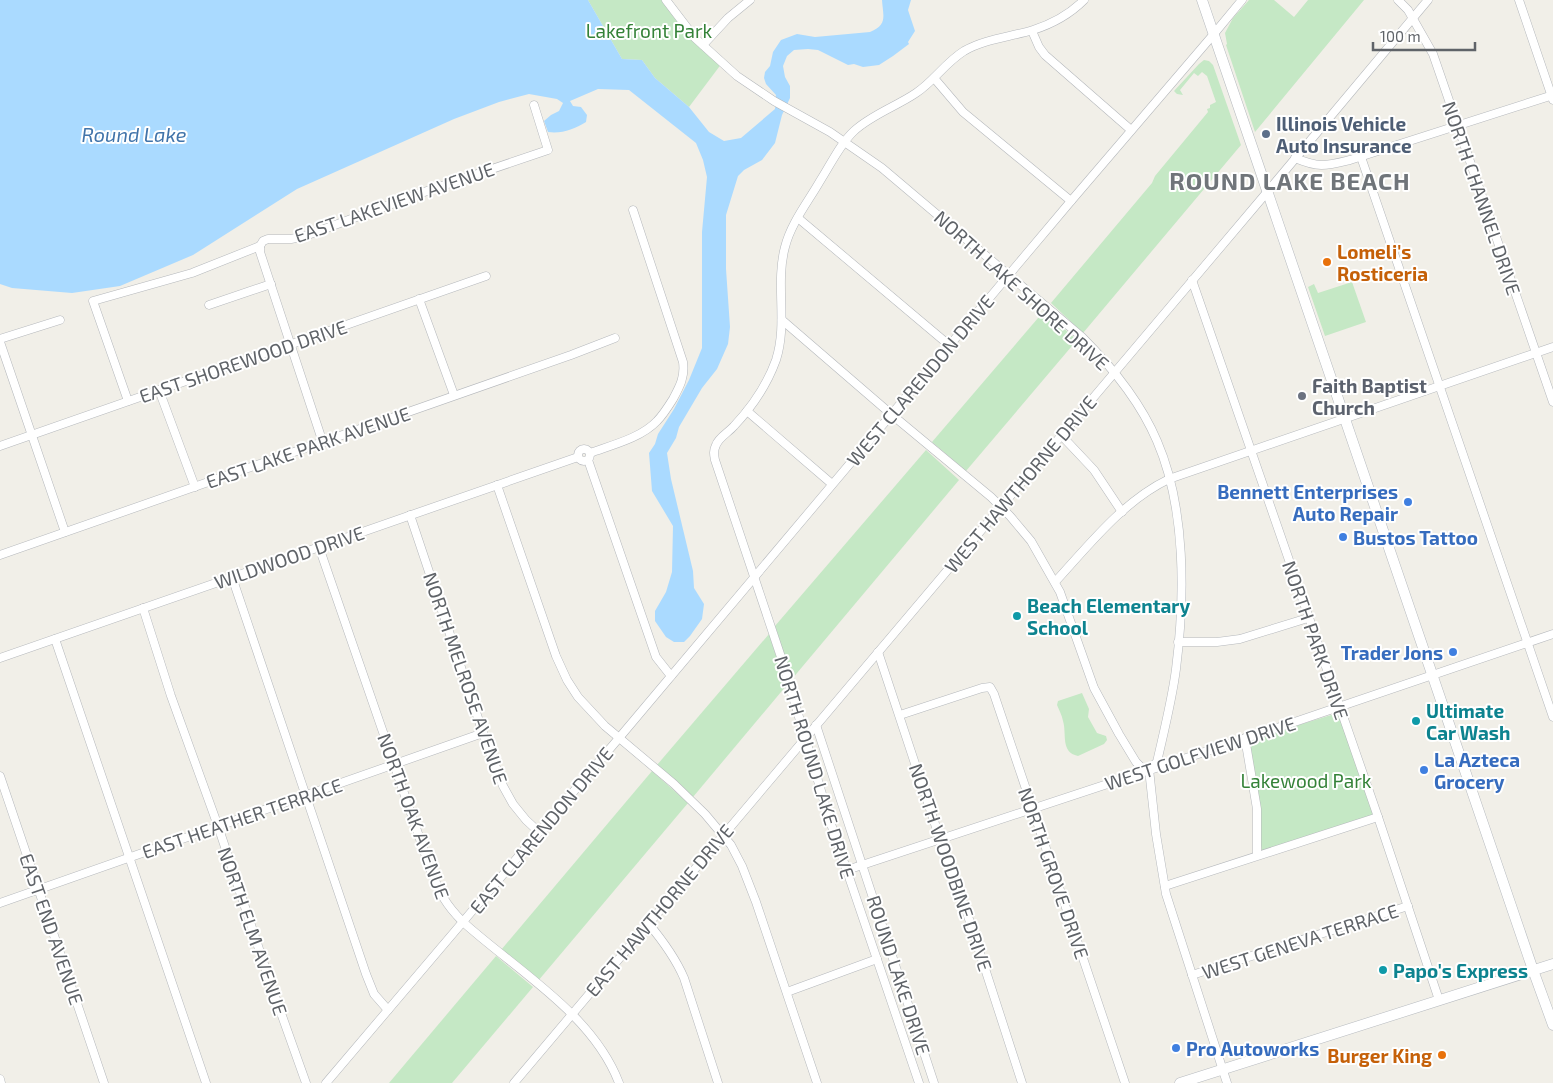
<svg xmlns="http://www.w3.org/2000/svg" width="1553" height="1083" font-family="'Exo 2',sans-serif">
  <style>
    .green { fill: #c5e8c5 }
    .water { fill: #aadaff }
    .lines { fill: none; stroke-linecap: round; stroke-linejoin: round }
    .minor-casing { stroke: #b5b8bc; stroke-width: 9 }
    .secondary-casing { stroke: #b6babf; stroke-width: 11 }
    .minor { stroke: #fff; stroke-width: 8 }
    .secondary { stroke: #fff; stroke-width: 10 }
    .service-dot { fill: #5c6f8a; stroke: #fff; stroke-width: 2 }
    .food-dot { fill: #e8710a; stroke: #fff; stroke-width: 2 }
    .worship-dot { fill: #6b7280; stroke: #fff; stroke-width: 2 }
    .shop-dot { fill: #3f7fe0; stroke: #fff; stroke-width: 2 }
    .culture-dot { fill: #0f9aa8; stroke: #fff; stroke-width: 2 }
    .labels { text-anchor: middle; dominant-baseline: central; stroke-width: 4; stroke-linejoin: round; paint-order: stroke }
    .park-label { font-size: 19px; fill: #348238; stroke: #fff }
    .service-label { font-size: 19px; font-weight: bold; fill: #4e5e75; stroke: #fff; text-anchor: start }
    .street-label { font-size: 19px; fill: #5f6368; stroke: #fff }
    .food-label { font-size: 19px; font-weight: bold; fill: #c56008; stroke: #fff; text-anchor: start }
    .worship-label { font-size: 19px; font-weight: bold; fill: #5b616d; stroke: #fff; text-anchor: start }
    .shop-label { font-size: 19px; font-weight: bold; fill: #366cbe; stroke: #fff; text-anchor: start }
    .culture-label { font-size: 19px; font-weight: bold; fill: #0d838f; stroke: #fff; text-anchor: start }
    .water-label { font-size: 20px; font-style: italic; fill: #4174aa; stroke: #fff }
    .district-label { font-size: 24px; font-weight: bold; letter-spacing: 1px; fill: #70757a; stroke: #fff }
  </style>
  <rect width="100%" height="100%" fill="#f1efe8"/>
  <g class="green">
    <polygon points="588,0 666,0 722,63 689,107 655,78 642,60 622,59"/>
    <polygon points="1249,0 1274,0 1294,17 1308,0 1364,0 1255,132 1226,45 1227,44 1225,33 1233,18"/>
    <polygon points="1204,60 1209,61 1213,65 1241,145 1083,333 1051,303 1152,183 1155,176 1208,112 1207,109 1210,108 1210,105 1216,102 1207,76 1202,72 1198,76 1194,73 1180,90 1183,95 1177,94 1174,91 1199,64"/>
    <polygon points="1352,282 1366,322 1325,336 1308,287 1314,284 1318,293"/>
    <polygon points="1044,311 1077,340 966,471 932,442"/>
    <polygon points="926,450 959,480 792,679 775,626"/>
    <polygon points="769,634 786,686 693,797 657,765"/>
    <path d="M1082 693 1089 709 1088 717 1097 733 1106 736 1107 740 1104 744 1078 756C1060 752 1067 734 1063 721 1062 715 1059 710 1057 705L1058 701Z"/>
    <polygon points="1341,712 1377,815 1262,852 1246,741"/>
    <polygon points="652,771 688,803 538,981 501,950"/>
    <polygon points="496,956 533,987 452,1083 389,1083"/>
  </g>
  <path class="water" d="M0 0H588L622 59 642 60 655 78 689 107 709 132 724 141 741 138 775 109 776 95 766 84 764 78 765 72 770 66 773 52 781 40 797 34 815 37 870 32C888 25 883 16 882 0H911L908 10 915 31 908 42 909 44 893 56 879 65 863 67 854 64 848 65 818 50 808 49 794 50 787 56 783 66 785 77 790 86V98L782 115 775 143 762 160 744 170 738 176 726 215V269L730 327 728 344 717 369 702 388 679 427 676 438 667 453 671 479 693 571 694 588 704 604 702 619 690 636 684 642H674L666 637 655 621V611L666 592 672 572 673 526 652 491 649 453 655 444 658 434 674 409 689 380 702 348V232L707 177 703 160 696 143 629 90 598 89 570 101 573 106 581 107 587 115 586 122C574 129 562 134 548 132L544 121 551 115 559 111 563 103 557 99 529 94 499 102 454 119 297 189 193 255 120 286 72 293 12 288 0 284Z"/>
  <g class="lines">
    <g class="minor-casing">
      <g id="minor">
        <path d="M666 0 695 38 737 76 774 101 830 132 882 168 1082 337C1112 367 1140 401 1157 441 1186 508 1185 597 1176 669 1172 700 1164 731 1157 762L1149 769 1156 834 1166 894 1227 1083"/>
        <polyline points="1398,0 1408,10 1433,54 1553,402"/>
        <polyline points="1519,0 1553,100"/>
        <polyline points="1032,31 1039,47 1045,55 1131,130"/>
        <polyline points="703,45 728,18 750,0"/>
        <polyline points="934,78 963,112 1071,201"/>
        <polyline points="1361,157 1553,717"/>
        <path d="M1295 158C1319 168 1325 166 1350 160L1553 95"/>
        <polyline points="798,218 949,345"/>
        <polyline points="260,246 260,252 323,443"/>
        <polyline points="1192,280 1378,817 1439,1000"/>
        <polyline points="419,299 454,395"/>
        <polyline points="209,305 271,284"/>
        <polyline points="782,320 891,414 991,497 1010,516 1031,541 1060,592 1094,688 1119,734 1136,762 1141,767 1149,769"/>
        <polyline points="0,339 60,320"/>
        <polyline points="0,342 65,532"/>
        <polyline points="159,390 195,487"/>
        <polyline points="128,401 93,301 192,273 260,246 263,241 268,239 291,239 305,236 427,191 548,150 534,105"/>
        <polyline points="747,411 832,484"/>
        <polyline points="1061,435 1094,470 1122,512"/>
        <polyline points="0,446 486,276"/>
        <circle cx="584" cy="455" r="6"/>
        <path d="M590 453C612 445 641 438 657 421 663 415 668 407 673 399 680 386 685 377 683 362L633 210"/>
        <polyline points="588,460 656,657 671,676"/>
        <polyline points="497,485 556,656 567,680 578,697 605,726 674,784 705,814 731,845 742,866 756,902 817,1083"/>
        <polyline points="410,515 483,733 503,786 513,804 526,820 539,832"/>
        <path d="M319 547 431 871C440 893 445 904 463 922 516 970 593 1014 619 1083"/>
        <polyline points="0,555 571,355 615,338"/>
        <polyline points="232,577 366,974 374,994 388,1010"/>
        <path d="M1055 582C1089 545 1123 501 1169 479L1553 347"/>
        <polyline points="143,608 171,696 218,826 271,985 306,1083"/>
        <polyline points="55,639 206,1083"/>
        <polyline points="1178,642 1217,642 1240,639 1308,618"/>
        <polyline points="878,652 940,839 968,916 1022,1083"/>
        <polyline points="0,658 578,457"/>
        <polyline points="900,715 982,688 990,687 994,694 1125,1083"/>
        <polyline points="816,725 934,1083"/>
        <polyline points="1245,738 1257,809 1257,855"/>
        <polyline points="0,776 104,1083"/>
        <polyline points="847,870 1274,729 1553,634"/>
        <polyline points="1165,886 1378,817"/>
        <polyline points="0,903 483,733"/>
        <path d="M648 923C663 941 675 957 684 978L718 1083"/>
        <polyline points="1192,975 1408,906"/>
        <polyline points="787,992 877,959"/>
        <polyline points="0,1079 1,1083"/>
        <polyline points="326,1083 619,738 1071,201 1213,35 1242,0"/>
        <polyline points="514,1083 1268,191 1428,0"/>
        <path d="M919 1083 830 821 782 660 715 460C714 455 713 451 716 445 719 437 728 433 734 426 752 407 767 385 776 360 788 323 775 284 785 247 791 223 808 202 820 181 831 164 840 144 854 131 871 115 897 106 916 93 934 81 945 63 964 51 985 39 1010 37 1033 30 1052 24 1070 14 1084 0"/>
      </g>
    </g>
    <g class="secondary-casing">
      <g id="secondary">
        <polyline points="1202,0 1533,970 1553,1025"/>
        <polyline points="1180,1083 1553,964"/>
      </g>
    </g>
    <use href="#minor" class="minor"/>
    <use href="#secondary" class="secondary"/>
  </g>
  <circle class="service-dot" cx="1266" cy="134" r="5"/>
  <g class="food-dot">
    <circle cx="1327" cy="262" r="5"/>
    <circle cx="1442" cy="1055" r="5"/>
  </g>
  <circle class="worship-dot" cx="1302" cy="396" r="5"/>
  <g class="shop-dot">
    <circle cx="1408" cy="502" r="5"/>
    <circle cx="1343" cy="537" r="5"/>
    <circle cx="1453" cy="652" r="5"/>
    <circle cx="1424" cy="770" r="5"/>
    <circle cx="1176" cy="1048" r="5"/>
  </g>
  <g class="culture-dot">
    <circle cx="1017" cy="616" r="5"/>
    <circle cx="1416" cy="721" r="5"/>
    <circle cx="1383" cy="970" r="5"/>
  </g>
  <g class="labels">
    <g class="park-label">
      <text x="649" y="30">Lakefront Park</text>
      <text x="1306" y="780">Lakewood Park</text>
    </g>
    <g class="service-label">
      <text x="1276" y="123">Illinois Vehicle<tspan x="1276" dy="22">Auto Insurance</tspan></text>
    </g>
    <g class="street-label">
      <text transform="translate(1482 198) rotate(71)">NORTH CHANNEL DRIVE</text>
      <text transform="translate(394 202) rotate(-19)">EAST LAKEVIEW AVENUE</text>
      <text transform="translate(1022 290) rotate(42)">NORTH LAKE SHORE DRIVE</text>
      <text transform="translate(243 361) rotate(-19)">EAST SHOREWOOD DRIVE</text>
      <text transform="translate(920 380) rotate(-50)">WEST CLARENDON DRIVE</text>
      <text transform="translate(308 447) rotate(-19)">EAST LAKE PARK AVENUE</text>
      <text transform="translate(1020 484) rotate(-50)">WEST HAWTHORNE DRIVE</text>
      <text transform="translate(289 557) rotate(-19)">WILDWOOD DRIVE</text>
      <text transform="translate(1316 640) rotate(71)">NORTH PARK DRIVE</text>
      <text transform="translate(466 678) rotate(71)">NORTH MELROSE AVENUE</text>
      <text transform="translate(1200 753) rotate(-18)">WEST GOLFVIEW DRIVE</text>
      <text transform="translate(815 767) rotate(73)">NORTH ROUND LAKE DRIVE</text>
      <text transform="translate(414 816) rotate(70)">NORTH OAK AVENUE</text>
      <text transform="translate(242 818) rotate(-19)">EAST HEATHER TERRACE</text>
      <text transform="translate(541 830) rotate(-50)">EAST CLARENDON DRIVE</text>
      <text transform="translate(951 867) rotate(71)">NORTH WOODBINE DRIVE</text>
      <text transform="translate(1054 873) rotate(71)">NORTH GROVE DRIVE</text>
      <text transform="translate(659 910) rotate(-50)">EAST HAWTHORNE DRIVE</text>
      <text transform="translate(52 929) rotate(71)">EAST END AVENUE</text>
      <text transform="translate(253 931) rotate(71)">NORTH ELM AVENUE</text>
      <text transform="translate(1300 941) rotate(-18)">WEST GENEVA TERRACE</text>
      <text transform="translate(899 975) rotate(72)">ROUND LAKE DRIVE</text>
    </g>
    <g class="food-label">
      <text x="1337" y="251">Lomeli's<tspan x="1337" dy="22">Rosticeria</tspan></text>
      <text x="1432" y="1055" text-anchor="end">Burger King</text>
    </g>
    <g class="worship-label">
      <text x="1312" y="385">Faith Baptist<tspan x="1312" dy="22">Church</tspan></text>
    </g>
    <g class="shop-label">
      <text x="1398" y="491" text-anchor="end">Bennett Enterprises<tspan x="1398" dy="22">Auto Repair</tspan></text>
      <text x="1353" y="537">Bustos Tattoo</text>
      <text x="1443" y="652" text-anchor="end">Trader Jons</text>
      <text x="1434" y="759">La Azteca<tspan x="1434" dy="22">Grocery</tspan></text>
      <text x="1186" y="1048">Pro Autoworks</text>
    </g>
    <g class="culture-label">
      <text x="1027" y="605">Beach Elementary<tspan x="1027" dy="22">School</tspan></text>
      <text x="1426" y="710">Ultimate<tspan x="1426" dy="22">Car Wash</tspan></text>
      <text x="1393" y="970">Papo's Express</text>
    </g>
    <g class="water-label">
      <text x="134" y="134">Round Lake</text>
    </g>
    <g class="district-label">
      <text x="1290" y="180">ROUND LAKE BEACH</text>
    </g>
  </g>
  <path d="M1373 42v8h102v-8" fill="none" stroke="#5f6368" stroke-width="2.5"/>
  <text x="1380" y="42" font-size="15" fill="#5f6368" stroke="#ffffff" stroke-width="4" paint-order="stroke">100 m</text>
</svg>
